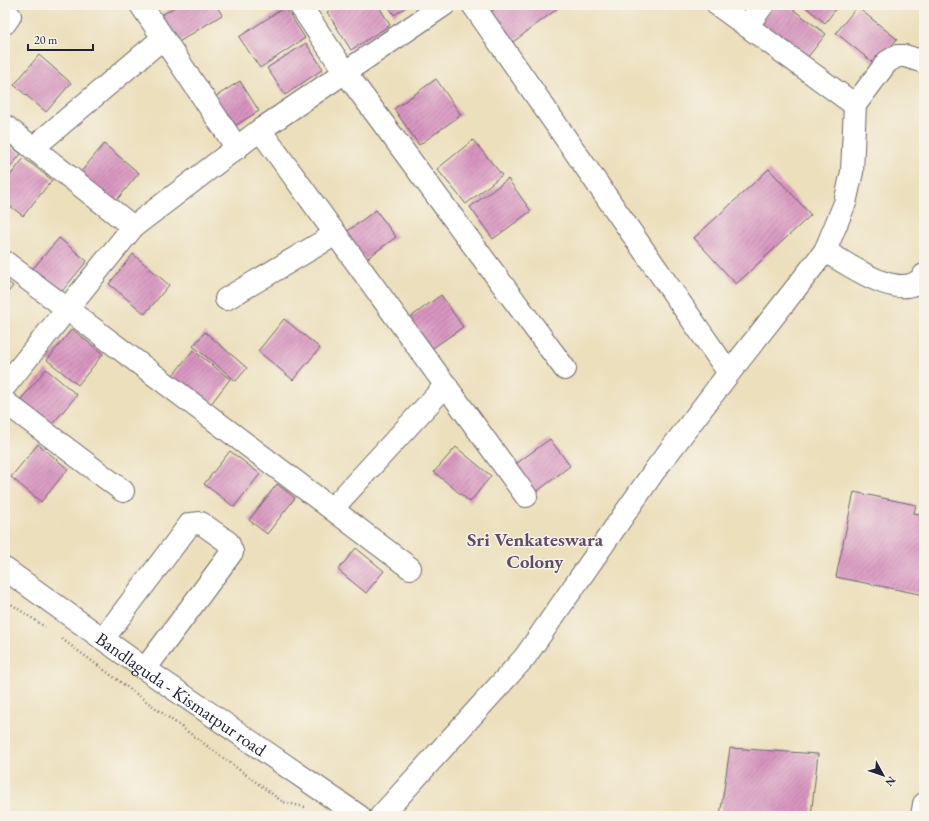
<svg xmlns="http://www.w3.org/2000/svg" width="929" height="821" font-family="'EB Garamond',serif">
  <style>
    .building { fill: url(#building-hatch) }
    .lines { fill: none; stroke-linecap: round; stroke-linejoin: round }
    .minor-casing { stroke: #696468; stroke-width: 24 }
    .highway-casing { stroke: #696468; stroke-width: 24 }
    .path { stroke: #696468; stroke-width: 2.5; stroke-dasharray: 1 3; stroke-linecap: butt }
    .minor { stroke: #fff; stroke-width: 22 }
    .highway { stroke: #fff; stroke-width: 22 }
    .labels { text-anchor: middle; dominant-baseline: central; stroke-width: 3; stroke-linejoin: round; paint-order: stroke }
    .street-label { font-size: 18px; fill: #22223b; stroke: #f7f3e8 }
    .neighbourhood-label { font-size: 19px; font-weight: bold; fill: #624a6a; stroke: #f7f3e8 }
  </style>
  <defs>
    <pattern id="building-hatch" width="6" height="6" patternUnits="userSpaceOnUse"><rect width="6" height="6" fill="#d894c0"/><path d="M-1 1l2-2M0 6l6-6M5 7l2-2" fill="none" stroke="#af789d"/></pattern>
  </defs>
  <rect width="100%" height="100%" fill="#f7f3e8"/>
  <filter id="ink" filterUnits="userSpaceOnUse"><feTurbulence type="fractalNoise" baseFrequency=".025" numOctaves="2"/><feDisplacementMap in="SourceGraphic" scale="8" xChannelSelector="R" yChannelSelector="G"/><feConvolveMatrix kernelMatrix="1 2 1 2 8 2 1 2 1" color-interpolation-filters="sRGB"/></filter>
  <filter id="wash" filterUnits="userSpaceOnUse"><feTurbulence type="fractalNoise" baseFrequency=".012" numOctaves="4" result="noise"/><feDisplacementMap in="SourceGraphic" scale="16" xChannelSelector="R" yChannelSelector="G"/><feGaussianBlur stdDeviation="0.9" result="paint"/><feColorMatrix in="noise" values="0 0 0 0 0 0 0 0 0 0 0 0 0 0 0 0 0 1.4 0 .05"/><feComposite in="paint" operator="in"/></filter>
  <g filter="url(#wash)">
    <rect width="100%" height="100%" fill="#ecdfbc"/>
    <g id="blocks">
      <g class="building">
        <polygon points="178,5 216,5 222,15 177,43 160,16"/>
        <polygon points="338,5 378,5 390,25 351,50 327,12"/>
        <polygon points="388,5 410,5 394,15"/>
        <polygon points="500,5 554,5 557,9 513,42 491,12"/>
        <polygon points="773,5 787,5 826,34 807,58 760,23"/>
        <polygon points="803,5 839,5 825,23"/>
        <polygon points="285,7 305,38 260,68 239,37"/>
        <polygon points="857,7 897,39 876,65 836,33"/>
        <polygon points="306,43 323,69 285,95 267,68"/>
        <polygon points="39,55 71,83 46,112 14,85"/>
        <polygon points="436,79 461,115 419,145 394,109"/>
        <polygon points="240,81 259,111 233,127 215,97"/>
        <polygon points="5,140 21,154 5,174"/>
        <polygon points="473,140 502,175 466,204 437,169"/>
        <polygon points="104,144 139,173 115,202 80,173"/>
        <polygon points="24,158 52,180 23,216 5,202 5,182"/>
        <polygon points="769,169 811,215 736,284 694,238"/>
        <polygon points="508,179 531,211 493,239 470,207"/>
        <polygon points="376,210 396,237 365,260 345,233"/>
        <polygon points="59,238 87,261 58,296 30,272"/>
        <polygon points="133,254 169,285 145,314 109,284"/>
        <polygon points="5,279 13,286 5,296"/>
        <polygon points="441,295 463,327 430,350 408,319"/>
        <polygon points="284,319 320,348 293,380 258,351"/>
        <polygon points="72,329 103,354 78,385 47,360"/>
        <polygon points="205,332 247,368 236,381 193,346"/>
        <polygon points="193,350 230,379 207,409 170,379"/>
        <polygon points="46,369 77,395 48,429 17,404"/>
        <polygon points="550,439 570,466 534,494 513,466"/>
        <polygon points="38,444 68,469 41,502 11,477"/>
        <polygon points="456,447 491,476 470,502 434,472"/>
        <polygon points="230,451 260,474 234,507 204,484"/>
        <polygon points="277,484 295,498 267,534 249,520"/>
        <polygon points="854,492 916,505 914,513 924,515 924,595 836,577"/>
        <polygon points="356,548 384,571 366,593 338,570"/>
        <polygon points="730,748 818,754 811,816 720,816"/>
      </g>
    </g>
  </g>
  <g filter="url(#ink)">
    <use href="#blocks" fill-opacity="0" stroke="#696468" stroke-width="1"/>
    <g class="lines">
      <g class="minor-casing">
        <g id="minor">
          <polyline points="141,5 237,148"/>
          <polyline points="300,5 345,72 565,369"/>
          <polyline points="473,5 729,373"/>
          <polyline points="718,5 855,105"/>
          <polyline points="5,23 10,16"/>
          <polyline points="747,26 763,5"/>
          <polyline points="5,126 133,227"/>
          <polyline points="260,130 526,496"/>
          <polyline points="33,148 163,38"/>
          <path d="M825 251C848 264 904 306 924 275"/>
          <polyline points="5,262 410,568"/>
          <polyline points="226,299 336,234"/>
          <polyline points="5,386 133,227 260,130 444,5"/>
          <polyline points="5,402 123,491"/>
          <polyline points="332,509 446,385"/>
          <path id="s1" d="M5 569 145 669 359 816"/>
          <polyline points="103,639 190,524 201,523 228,542 232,552 145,669"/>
          <polyline points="381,816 525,657 655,470 729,373 825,251 845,203 852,172 855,105 887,62 897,56 905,56 924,62"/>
        </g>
      </g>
      <g class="highway-casing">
        <polyline id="highway" points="922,816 924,804"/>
      </g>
      <g class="path">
        <polyline points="5,600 45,627"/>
        <polyline points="62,639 283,802 305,807"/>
      </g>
      <use href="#minor" class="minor"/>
      <use href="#highway" class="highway"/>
    </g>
  </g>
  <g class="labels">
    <g class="street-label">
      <text stroke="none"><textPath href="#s1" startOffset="216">Bandlaguda - Kismatpur road</textPath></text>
    </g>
    <g class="neighbourhood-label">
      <text x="535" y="539">Sri Venkateswara<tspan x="535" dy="22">Colony</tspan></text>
    </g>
  </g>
  <rect width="929" height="821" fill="none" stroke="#f7f3e8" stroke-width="20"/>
  <g transform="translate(883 775) rotate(130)" stroke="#f7f3e8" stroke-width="3" paint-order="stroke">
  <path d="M0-3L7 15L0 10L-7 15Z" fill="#22223b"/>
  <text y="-6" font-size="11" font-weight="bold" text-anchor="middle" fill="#22223b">N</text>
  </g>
  <path d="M28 44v6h65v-6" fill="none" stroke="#22223b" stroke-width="2"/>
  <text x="34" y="44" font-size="12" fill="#22223b" stroke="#f7f3e8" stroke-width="3" paint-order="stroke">20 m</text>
</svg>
